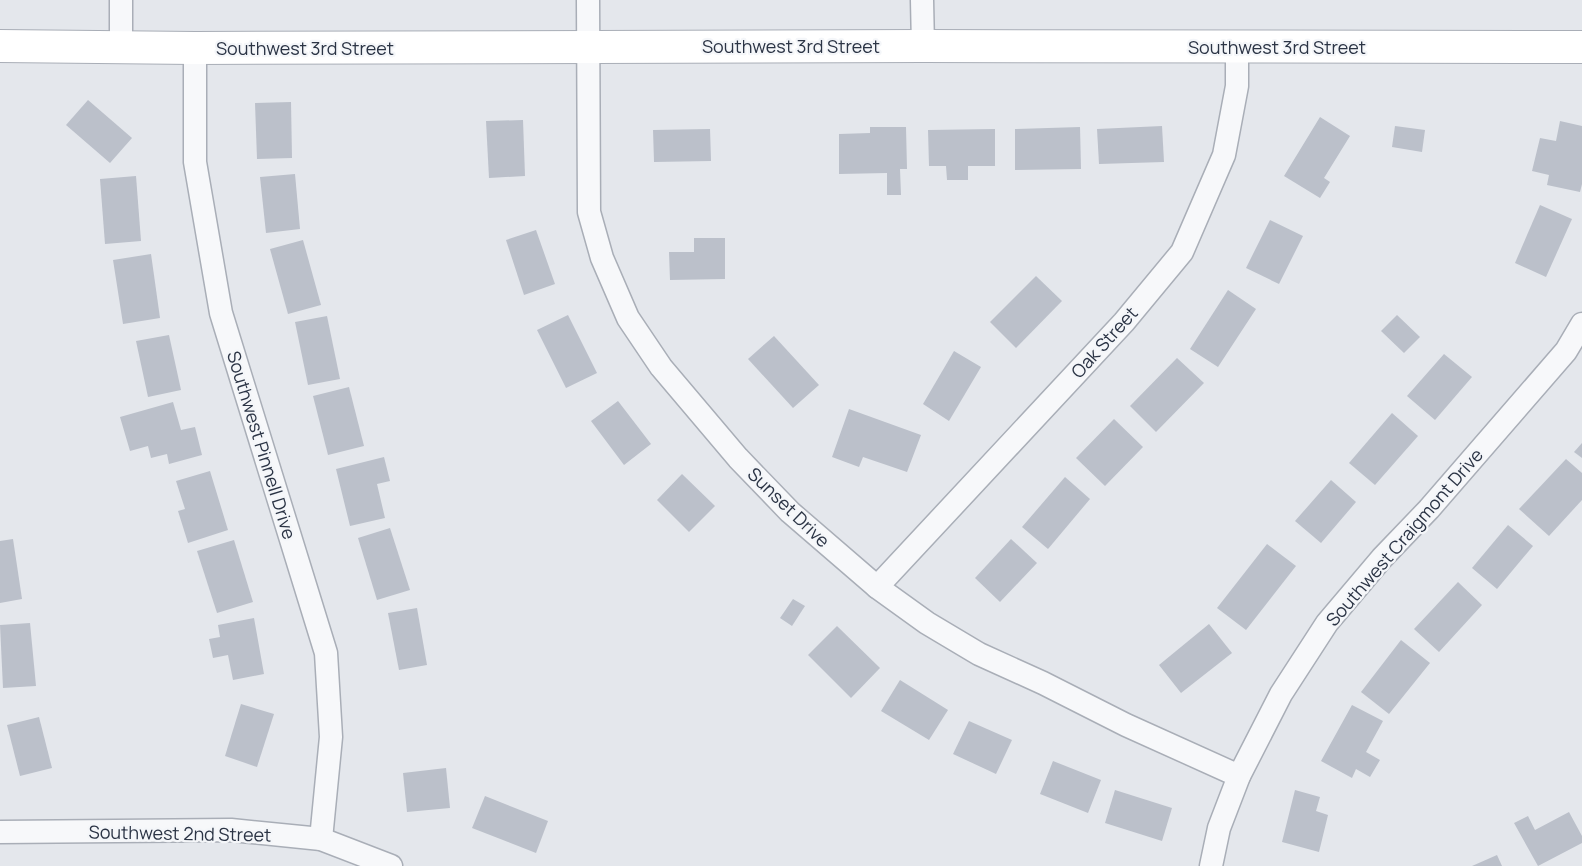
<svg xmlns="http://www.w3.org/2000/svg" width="1582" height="866" font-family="Manrope,sans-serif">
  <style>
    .building { fill: #bbc0ca }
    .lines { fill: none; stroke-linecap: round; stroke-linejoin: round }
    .street-casing { stroke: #a9aeb7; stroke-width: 25 }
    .secondary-casing { stroke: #a9aeb7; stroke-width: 34 }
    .street { stroke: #f7f8fa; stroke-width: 22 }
    .secondary { stroke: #fff; stroke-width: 32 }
    .labels { text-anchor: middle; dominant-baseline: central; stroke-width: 4.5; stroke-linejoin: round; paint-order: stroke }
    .street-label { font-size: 18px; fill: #2b3445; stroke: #f4f6f9 }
  </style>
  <rect width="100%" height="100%" fill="#e4e7ec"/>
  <g class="building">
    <polygon points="88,100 132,138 110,163 66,125"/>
    <polygon points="291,102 292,158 257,159 255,103"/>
    <polygon points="1320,117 1350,136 1324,178 1330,182 1320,198 1284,176"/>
    <polygon points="523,120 525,176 489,178 486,121"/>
    <polygon points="1560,121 1582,126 1582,184 1580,192 1547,185 1549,175 1532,171 1540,138 1556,141"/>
    <polygon points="1162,126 1164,162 1099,164 1097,129"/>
    <polygon points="1395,126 1425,130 1422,152 1392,147"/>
    <polygon points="870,127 906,127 907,169 900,169 901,195 887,195 887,173 839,174 839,134 870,133"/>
    <polygon points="1080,127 1081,169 1015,170 1015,129"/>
    <polygon points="710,129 711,161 654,162 653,130"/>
    <polygon points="995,129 995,166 968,166 968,180 947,180 946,166 929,166 928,130"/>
    <polygon points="295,174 300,229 266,233 260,177"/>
    <polygon points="136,176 141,241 105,244 100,179"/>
    <polygon points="1540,205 1572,219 1546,277 1515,263"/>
    <polygon points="1270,220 1303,236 1279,284 1246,268"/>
    <polygon points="536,230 555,284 524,295 506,240"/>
    <polygon points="694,238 725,238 725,279 670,280 669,252 694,252"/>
    <polygon points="303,240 321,305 288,314 270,249"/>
    <polygon points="151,254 160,318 123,324 113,260"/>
    <polygon points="1036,276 1062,301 1016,348 990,322"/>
    <polygon points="1228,290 1256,309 1218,367 1190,349"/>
    <polygon points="568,315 597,373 566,388 537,330"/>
    <polygon points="1397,315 1420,337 1404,353 1381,331"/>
    <polygon points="327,316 340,379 308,385 295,322"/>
    <polygon points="169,335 181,390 148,397 136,341"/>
    <polygon points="774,336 819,385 793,408 748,359"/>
    <polygon points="954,351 981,367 949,421 923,404"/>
    <polygon points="1444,354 1472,377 1435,420 1407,396"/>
    <polygon points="1177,358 1204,383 1156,432 1130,406"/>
    <polygon points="349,387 364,446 328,455 313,396"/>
    <polygon points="618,401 651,444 624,465 591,421"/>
    <polygon points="173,402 181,430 195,427 202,455 169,464 167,454 151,458 148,446 130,451 120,417"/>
    <polygon points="849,409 921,435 907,472 863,457 859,467 832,457"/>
    <polygon points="1392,413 1418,436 1375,485 1349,463"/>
    <polygon points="1114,419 1143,447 1105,486 1076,458"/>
    <polygon points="1582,443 1582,458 1574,452"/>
    <polygon points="384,457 390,481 377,484 385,518 350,526 336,469"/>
    <polygon points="1566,459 1582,473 1582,500 1549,536 1519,509"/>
    <polygon points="210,471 228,530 188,543 178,511 185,509 176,481"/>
    <polygon points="682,474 715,506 689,532 657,500"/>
    <polygon points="1065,477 1090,499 1048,549 1022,527"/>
    <polygon points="1331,480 1356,502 1321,543 1295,521"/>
    <polygon points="1508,525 1533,546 1497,589 1472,568"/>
    <polygon points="390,528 410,590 377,600 358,538"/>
    <polygon points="13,539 22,599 0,603 0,541"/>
    <polygon points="1011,539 1037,563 1000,602 975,578"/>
    <polygon points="234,540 253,602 217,613 197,551"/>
    <polygon points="1267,544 1296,566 1246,630 1217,608"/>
    <polygon points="1458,582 1482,605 1439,652 1414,629"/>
    <polygon points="793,599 805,606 792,626 780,618"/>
    <polygon points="417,608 427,665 399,670 388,613"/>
    <polygon points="254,618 264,674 233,680 228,655 213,658 209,639 220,637 218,625"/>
    <polygon points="30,623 36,686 3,688 0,625"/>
    <polygon points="1209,624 1232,653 1181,693 1159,665"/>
    <polygon points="837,626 880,668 851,698 808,655"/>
    <polygon points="1401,640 1430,663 1389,714 1361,692"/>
    <polygon points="900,680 948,710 929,740 881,711"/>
    <polygon points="241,704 274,714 257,767 225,756"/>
    <polygon points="1352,705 1383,721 1366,752 1380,760 1370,777 1356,769 1352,778 1321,761"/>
    <polygon points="39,717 52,768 20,776 7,725"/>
    <polygon points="969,721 1012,740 996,774 953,754"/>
    <polygon points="1053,761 1101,780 1088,813 1040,794"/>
    <polygon points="446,768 450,808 407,812 403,773"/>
    <polygon points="1115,790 1172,808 1162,841 1105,823"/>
    <polygon points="1295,790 1320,797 1316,811 1328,815 1319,852 1282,842"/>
    <polygon points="485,796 548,821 536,853 472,828"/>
    <polygon points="1569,812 1582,836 1582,843 1538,866 1514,823 1528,816 1535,830"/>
    <polygon points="1497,855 1502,866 1472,866"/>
  </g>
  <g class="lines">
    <g class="street-casing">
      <g id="street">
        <polyline points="588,0 589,212 602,258 628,318 661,367 738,458 790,512 877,587 927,623 979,654 1043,683 1126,725 1239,776"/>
        <polyline points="922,0 923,46"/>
        <polyline points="121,48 121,0"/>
        <polyline points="195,48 195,162 221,313 326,653 331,737 321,839"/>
        <polyline points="877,587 1124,322 1182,252 1224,155 1237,86 1237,47"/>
        <polyline points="0,832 231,830 321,839 391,866"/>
        <polyline points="1211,866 1219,828 1239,776 1281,694 1327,623 1382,558 1429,509 1566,351 1582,324"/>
      </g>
    </g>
    <g class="secondary-casing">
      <polyline id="secondary" points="0,46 195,48 923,46 1582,47"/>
    </g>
    <use href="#street" class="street"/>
    <use href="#secondary" class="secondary"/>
  </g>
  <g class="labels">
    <g class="street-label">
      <text x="791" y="46">Southwest 3rd Street</text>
      <text x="1277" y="47">Southwest 3rd Street</text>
      <text x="305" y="48">Southwest 3rd Street</text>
      <text transform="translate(1104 342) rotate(-48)">Oak Street</text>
      <text transform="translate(262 445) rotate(73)">Southwest Pinnell Drive</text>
      <text transform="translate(789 507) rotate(44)">Sunset Drive</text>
      <text transform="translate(1404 537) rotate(-49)">Southwest Craigmont Drive</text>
      <text transform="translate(180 833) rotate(1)">Southwest 2nd Street</text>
    </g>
  </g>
</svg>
